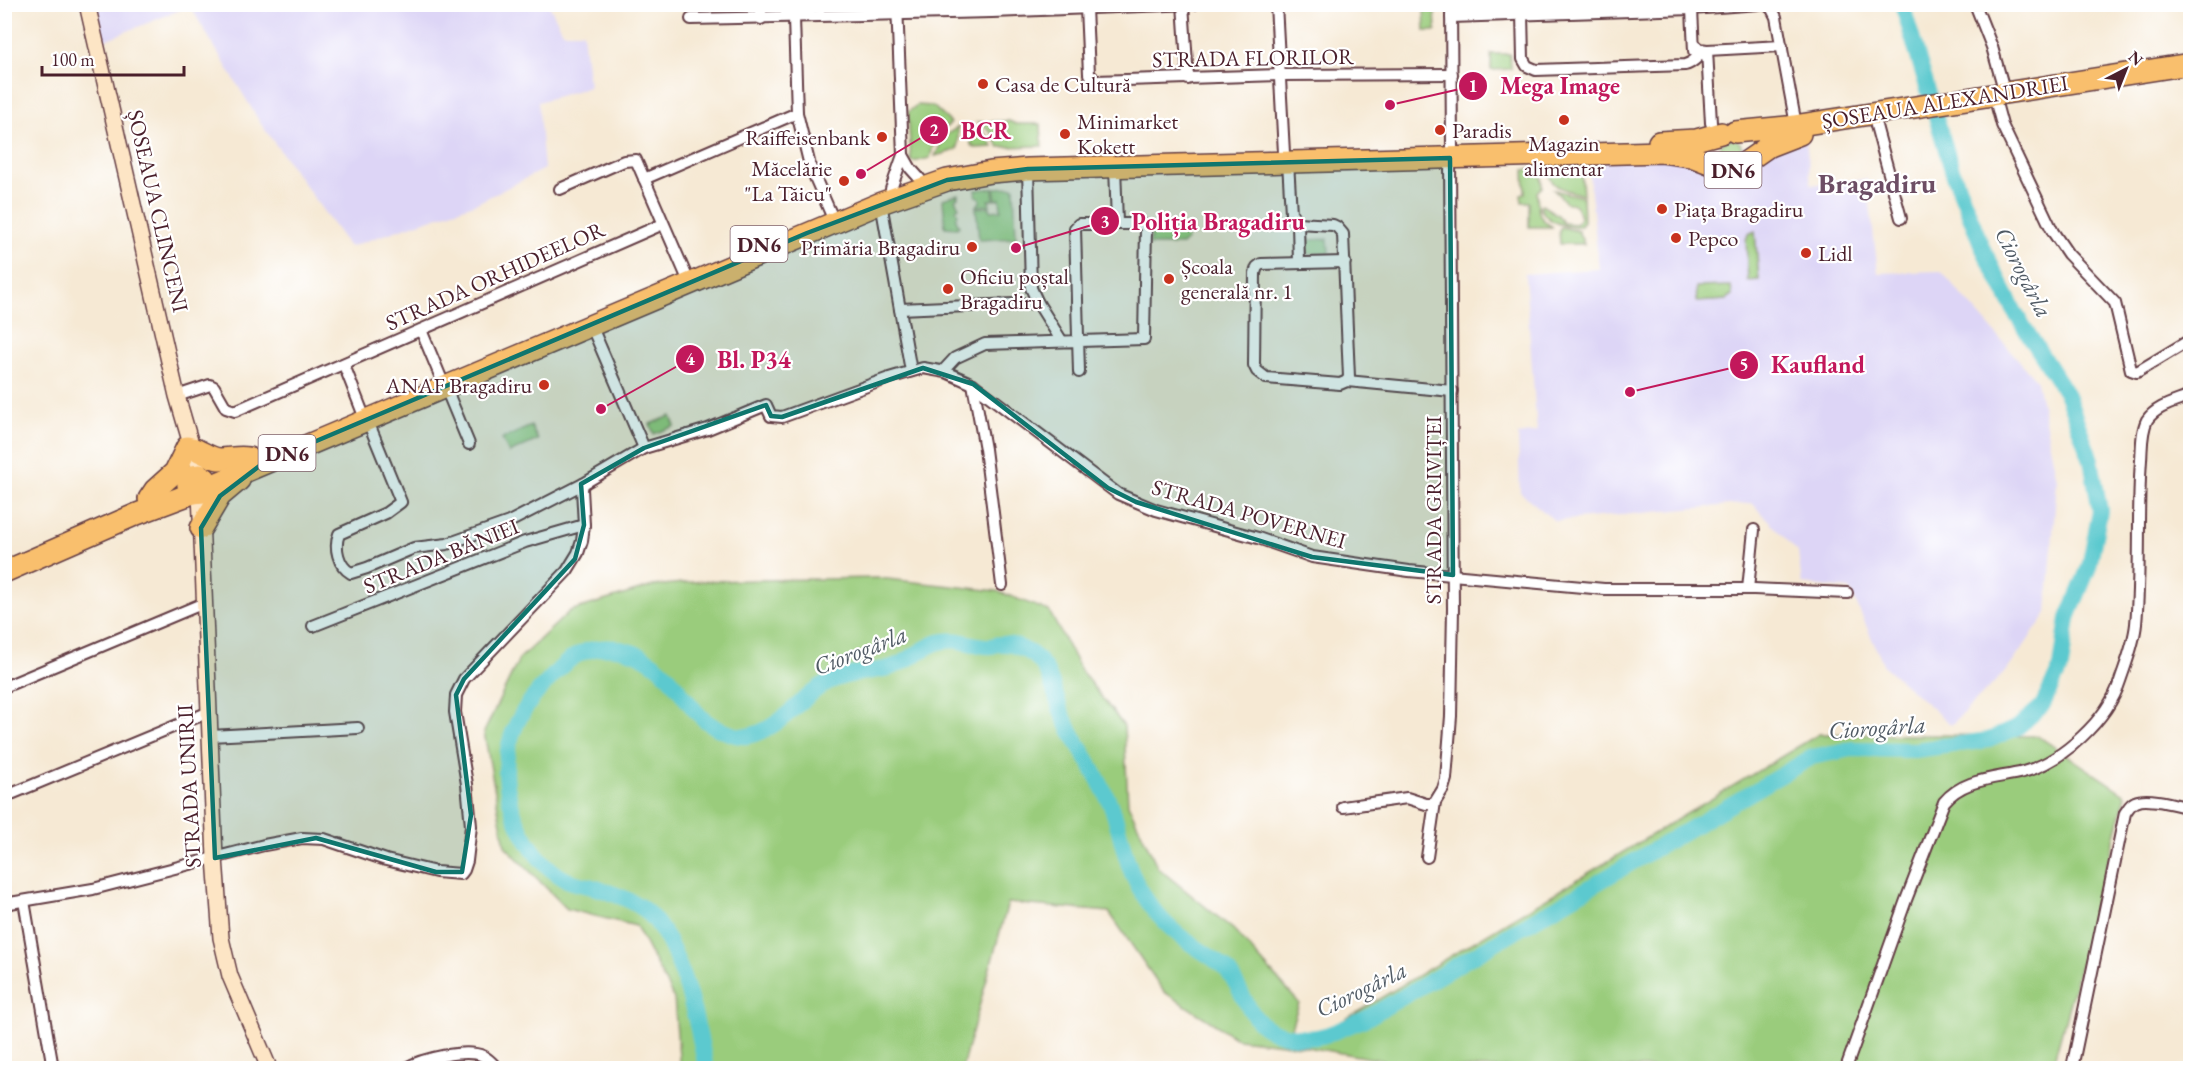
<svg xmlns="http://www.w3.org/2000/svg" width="2195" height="1073" font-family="'EB Garamond',serif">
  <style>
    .built { fill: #ddd5f6 }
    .green { fill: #9acc7c; stroke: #727654; stroke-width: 1.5 }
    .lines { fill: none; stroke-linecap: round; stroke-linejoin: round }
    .river { stroke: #5cc9cf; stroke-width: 16 }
    .street-casing { stroke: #643d44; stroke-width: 14 }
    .secondary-casing { stroke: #643d44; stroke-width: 18 }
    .highway-casing { stroke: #643d44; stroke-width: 24 }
    .street { stroke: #fff; stroke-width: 10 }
    .secondary { stroke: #fde5c5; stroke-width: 15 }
    .highway { stroke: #f9bf6d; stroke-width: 21 }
    .marked { fill: #0f766e; fill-opacity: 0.2; stroke: #0f766e; stroke-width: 4.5; stroke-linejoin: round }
    .poi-dot { fill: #c8321e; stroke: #fff; stroke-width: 2 }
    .labels { text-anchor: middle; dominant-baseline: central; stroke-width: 4.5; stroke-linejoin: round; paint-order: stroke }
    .shield { fill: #fff; stroke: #80626b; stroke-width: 1.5 }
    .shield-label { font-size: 21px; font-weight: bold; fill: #4a1f2b }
    .street-label { font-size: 22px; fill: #4a1f2b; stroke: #fff }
    .poi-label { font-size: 22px; fill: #4a1f2b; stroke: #fff; text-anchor: start }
    .water-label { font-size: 24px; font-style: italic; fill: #505a64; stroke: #fff }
    .district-label { font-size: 28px; font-weight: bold; fill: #6d4e65; stroke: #fff }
    .leader { fill: none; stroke: #c2185b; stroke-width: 2 }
    .callout-dot { fill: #c2185b; stroke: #fff; stroke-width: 2 }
    .mark-label { font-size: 18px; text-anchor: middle; font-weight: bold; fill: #fff }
    .callout-label { font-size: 24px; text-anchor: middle; font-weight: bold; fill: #c2185b; stroke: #fff; stroke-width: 4.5; stroke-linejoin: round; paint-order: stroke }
  </style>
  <rect width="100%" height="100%" fill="#fff"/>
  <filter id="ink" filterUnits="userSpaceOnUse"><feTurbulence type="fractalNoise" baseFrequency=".0167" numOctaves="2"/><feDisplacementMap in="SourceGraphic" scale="12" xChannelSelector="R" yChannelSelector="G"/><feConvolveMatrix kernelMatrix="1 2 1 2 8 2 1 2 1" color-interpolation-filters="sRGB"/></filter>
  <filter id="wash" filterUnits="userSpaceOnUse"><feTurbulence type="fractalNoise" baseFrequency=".008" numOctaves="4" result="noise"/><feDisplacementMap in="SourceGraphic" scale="24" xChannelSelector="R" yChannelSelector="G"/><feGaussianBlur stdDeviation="1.35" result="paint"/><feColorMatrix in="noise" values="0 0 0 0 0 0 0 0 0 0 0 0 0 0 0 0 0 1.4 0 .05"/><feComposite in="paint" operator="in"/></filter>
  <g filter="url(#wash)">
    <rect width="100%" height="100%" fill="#f6e9d4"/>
    <g class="built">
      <polygon points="89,5 549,5 563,32 583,32 589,87 538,102 544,169 477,203 349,247 261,124 190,6 100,42"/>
      <polygon points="1806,140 1811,185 1867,179 1878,273 1941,271 2037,381 2057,480 2047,613 2008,669 1951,725 1884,666 1850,589 1802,584 1798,552 1752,503 1555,521 1520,492 1518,435 1537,432 1525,274 1599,269 1588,163"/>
    </g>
    <g class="green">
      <polygon points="1435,9 1436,31 1425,31 1424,10"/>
      <polygon points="1491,54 1510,54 1511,69 1491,70"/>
      <polygon points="917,105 933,106 951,123 936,136 921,136 922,140 935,139 930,158 914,162 911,160 908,112"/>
      <polygon points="1009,121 1016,124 1041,124 1042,146 999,147 992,133 977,122"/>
      <polygon points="958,127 958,147 956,150 935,156 944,136"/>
      <path d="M970 128C983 128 989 136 993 147L975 148 971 145Z"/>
      <circle cx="1731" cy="151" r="12"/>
      <path d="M1581 167 1583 195C1566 189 1550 190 1548 169Z"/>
      <path d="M1541 169 1542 187 1537 192C1538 210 1537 219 1553 227H1529V202H1522L1521 194 1525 193 1524 170Z"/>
      <polygon points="1014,187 1016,238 979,240 976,208 990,207 991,211 1001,210 1000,199 996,200 994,188"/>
      <polygon points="993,188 994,200 989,200 990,205 976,206 980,202 980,198 976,196 976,190"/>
      <path d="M1554 190 1583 197 1584 221 1581 226C1566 229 1546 222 1540 207L1542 205 1558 215 1563 223 1576 224 1580 218C1578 210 1577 202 1567 203Z"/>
      <polygon points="958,194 958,197 955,199 959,207 956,209 958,214 956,219 959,226 957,228 945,227 943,199"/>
      <polygon points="1561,227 1578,231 1584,244 1560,244 1559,230"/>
      <polygon points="1151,230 1180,230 1185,233 1187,240 1182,245 1150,245"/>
      <polygon points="1755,231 1759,280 1748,281 1746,240 1748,234"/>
      <polygon points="1328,239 1329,253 1308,254 1308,240"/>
      <polygon points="1731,286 1732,296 1728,297 1727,300 1697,302 1696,287"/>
      <polygon points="671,416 675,426 654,434 650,424"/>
      <polygon points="531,426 538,440 509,453 502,439"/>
      <polygon points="878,578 997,591 1049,611 1082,672 1124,726 1128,804 1158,868 1234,930 1299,1003 1290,1031 1301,1046 1819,734 2038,736 2126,795 2052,1068 1426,1068 1301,1046 1238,1039 1164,992 1109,912 1008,903 962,1068 680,1068 674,999 636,926 567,909 505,846 484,732 519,659 570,611 653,586 703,581"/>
    </g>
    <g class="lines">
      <path class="river" d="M706 1068C698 1025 680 942 647 912 633 899 607 891 589 886 581 884 572 883 565 879 530 860 506 810 506 770 506 734 524 704 550 679 555 673 561 667 567 662 600 636 641 648 668 676 686 696 697 722 724 731 732 734 739 737 747 736 777 731 796 703 820 687 843 672 864 674 889 668 908 663 920 648 939 642 955 637 970 645 986 646 998 647 990 644 1002 644 1012 643 1024 649 1032 654 1052 668 1054 697 1064 718 1079 749 1101 778 1113 811 1121 833 1124 858 1135 880 1147 904 1165 926 1187 941 1199 950 1215 958 1226 969 1238 983 1244 1002 1255 1017 1268 1035 1301 1041 1322 1036 1337 1032 1352 1024 1367 1018L1812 757 1852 749 1915 750 1989 740 2018 727 2042 706 2061 667 2068 618 2089 567 2100 511 2091 460 2067 395 2017 316 1983 249 1953 173 1902 4"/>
    </g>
  </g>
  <g filter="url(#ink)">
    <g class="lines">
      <g class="street-casing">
        <g id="street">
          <polyline points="761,4 761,19"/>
          <polyline points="1183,4 1188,79"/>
          <polyline points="1276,4 1284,153"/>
          <polyline points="1451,4 1452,148"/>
          <polyline points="1766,4 1772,9 1776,17 1796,125"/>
          <polyline points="1975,4 1992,47 2005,93"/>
          <polyline points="1086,8 1089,74 1096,81 1281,75 1452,74"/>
          <polyline points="1692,9 1694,51"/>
          <path d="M1522 13 1523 59 1527 66 1536 70 1685 65C1695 63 1698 54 1707 50L1782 46"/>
          <polyline points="1451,17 1692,9 1759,4"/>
          <polyline points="794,18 797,113 810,166 831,214"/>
          <polyline points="691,19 992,12 1194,4"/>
          <polyline points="1694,44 1700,49 1707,50 1711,123"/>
          <polyline points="1996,103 2002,125 2053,232 2068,254 2115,303 2131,370 2137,372 2190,340"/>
          <polyline points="1875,122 1901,218"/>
          <polyline points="903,155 911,169 920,179"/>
          <polyline points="1288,162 1291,213 1298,223"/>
          <polyline points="1115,166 1117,223"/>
          <polyline points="1028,169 1031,288 1038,303 1061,340"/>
          <polyline points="644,179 797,113"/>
          <polyline points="560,189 624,161 636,160 686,275"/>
          <polyline points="891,189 903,155 897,4"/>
          <polyline points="881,203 911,371"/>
          <polyline points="1298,223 1333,225 1337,227 1343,234 1349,377 1347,381"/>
          <polyline points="1298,223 1299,263"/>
          <polyline points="1345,262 1261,264 1257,267 1255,273 1254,365 1257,371 1266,378 1340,384 1347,381 1452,391"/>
          <polyline points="900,309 1038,303"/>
          <polyline points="591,325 644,448"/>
          <polyline points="421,330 441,378"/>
          <polyline points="344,365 362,411"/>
          <polyline points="943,371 955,358 985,344 1144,339 1146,228 1142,224 1079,224 1075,228 1079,372"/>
          <polyline points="973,384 985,449 1002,585"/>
          <polyline points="445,386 469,444"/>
          <polyline points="177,396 210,385 214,387 226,408 235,411 663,224"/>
          <path d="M367 419 401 502 386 513 339 534C334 547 338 566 351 573L367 568 414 548 447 544 509 522 583 484 644 448 708 429 766 405 771 416 782 417 889 378 923 368 946 372 973 384 1118 494 1156 510 1258 538 1312 557 1409 571 1604 589H1754L1847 593"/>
          <polyline points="1748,589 1754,530"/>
          <polyline points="313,626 525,542 584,525"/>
          <polyline points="4,687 204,603"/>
          <polyline points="210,736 358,728"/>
          <polyline points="4,797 209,712"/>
          <polyline points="1343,807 1407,798 1426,804 1434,804"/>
          <polyline points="1427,857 1435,802 1443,789 1446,779 1451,716 1453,609 1450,158"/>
          <polyline points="24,901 53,1068"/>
          <polyline points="4,904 93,889 264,845 302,838 324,839 386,860 436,872 461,874 464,870 467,861 471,826 467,784 455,712 456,695 464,679 567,571 578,553 582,541 584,525 582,489 583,484"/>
          <path d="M406 1068C421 1059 466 1048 483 1056 489 1059 493 1064 497 1068"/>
          <path d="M1846 1068 1906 900 1944 802C1964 778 1996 779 2023 772 2062 762 2108 719 2120 681 2126 663 2134 644 2136 624 2141 570 2137 515 2141 460 2142 447 2141 432 2147 420 2156 406 2176 402 2190 396"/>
          <path d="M2072 1068 2125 813C2128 809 2130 804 2135 802 2147 796 2177 805 2190 808"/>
        </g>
      </g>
      <g class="secondary-casing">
        <g id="secondary">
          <polyline points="87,4 177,396 200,475"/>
          <polyline points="200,493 215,858 221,938 230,976 269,1068"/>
        </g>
      </g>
      <g class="highway-casing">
        <g id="highway">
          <polyline points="1735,132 1787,127 2190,64"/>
          <polyline points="1659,142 1696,140 1721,133"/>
          <polyline points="1746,162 1769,146 1800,134"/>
          <path d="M192 448C201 451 210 458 219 459 230 459 238 456 249 458"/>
          <polyline points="193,493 188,485 193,476 200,475 205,478 206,488"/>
          <polyline points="149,499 155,490 175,472 187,447"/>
          <polyline points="201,528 220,496 239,480"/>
          <polyline points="4,572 137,514 193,493 203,492 206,488 881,203 947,180 991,172 1028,169 1662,152 1691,156 1717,166"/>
        </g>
      </g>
      <use href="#street" class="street"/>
      <use href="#secondary" class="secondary"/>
      <use href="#highway" class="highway"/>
    </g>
  </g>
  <path class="marked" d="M1450 158 1453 575 1312 557 1136 502 1108 488 973 384 923 368 782 417 771 416 766 405 644 448 581 484 584 525 575 559 464 679 456 695 471 815 462 872H436L316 838 215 858 201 528 220 496 262 464 807 233 947 180 1028 169Z"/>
  <g class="poi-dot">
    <circle cx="983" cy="84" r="6"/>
    <circle cx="1564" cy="120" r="6"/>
    <circle cx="1440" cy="130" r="6"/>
    <circle cx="1065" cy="134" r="6"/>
    <circle cx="882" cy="137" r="6"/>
    <circle cx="844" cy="181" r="6"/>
    <circle cx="1662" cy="209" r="6"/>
    <circle cx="1676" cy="238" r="6"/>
    <circle cx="972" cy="247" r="6"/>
    <circle cx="1806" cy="253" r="6"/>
    <circle cx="1169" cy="279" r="6"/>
    <circle cx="948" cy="289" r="6"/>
    <circle cx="544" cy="385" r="6"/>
  </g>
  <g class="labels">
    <g class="shield">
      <rect x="1704.5" y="152" width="57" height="36" rx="4.5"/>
      <rect x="730.5" y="226" width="57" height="36" rx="4.5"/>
      <rect x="258.5" y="435" width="57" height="36" rx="4.5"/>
    </g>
    <g class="shield-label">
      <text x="1733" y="170">DN6</text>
      <text x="759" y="244">DN6</text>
      <text x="287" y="453">DN6</text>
    </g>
    <g class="street-label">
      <text transform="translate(1253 58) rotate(-1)">STRADA FLORILOR</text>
      <text transform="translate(1945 102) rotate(-9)">ȘOSEAUA ALEXANDRIEI</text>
      <text transform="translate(158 211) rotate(77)">ȘOSEAUA CLINCENI</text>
      <text transform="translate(495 276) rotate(-24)">STRADA ORHIDEELOR</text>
      <text transform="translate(1433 510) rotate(-90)">STRADA GRIVIȚEI</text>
      <text transform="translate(1249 514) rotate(16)">STRADA POVERNEI</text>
      <text transform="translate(441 556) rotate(-22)">STRADA BĂNIEI</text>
      <text transform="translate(189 786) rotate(-93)">STRADA UNIRII</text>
    </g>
    <g class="poi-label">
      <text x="995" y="84">Casa de Cultură</text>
      <text x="1077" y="121">Minimarket<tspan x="1077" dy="25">Kokett</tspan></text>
      <text x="1452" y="130">Paradis</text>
      <text x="870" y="137" text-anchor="end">Raiffeisenbank</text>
      <text x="1564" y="143" text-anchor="middle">Magazin<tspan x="1564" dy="25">alimentar</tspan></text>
      <text x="832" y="168" text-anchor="end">Măcelărie<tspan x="832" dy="25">"La Tăicu"</tspan></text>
      <text x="1674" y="209">Piața Bragadiru</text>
      <text x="1688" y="238">Pepco</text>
      <text x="960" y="247" text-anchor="end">Primăria Bragadiru</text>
      <text x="1818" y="253">Lidl</text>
      <text x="1181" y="266">Școala<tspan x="1181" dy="25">generală nr. 1</tspan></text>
      <text x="960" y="276">Oficiu poștal<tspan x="960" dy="25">Bragadiru</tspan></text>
      <text x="532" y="385" text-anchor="end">ANAF Bragadiru</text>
    </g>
    <g class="water-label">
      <text transform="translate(2024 272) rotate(63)">Ciorogârla</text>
      <text transform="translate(860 650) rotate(-21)">Ciorogârla</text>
      <text transform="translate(1877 727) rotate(-4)">Ciorogârla</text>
      <text transform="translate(1361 989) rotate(-26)">Ciorogârla</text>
    </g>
    <g class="district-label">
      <text x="1877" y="183">Bragadiru</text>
    </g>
  </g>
  <path class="leader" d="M1390 105L1473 86M861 174L934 130M1016 248L1105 221M601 409L690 359M1630 392L1744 365"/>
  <g class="callout-dot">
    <circle cx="1390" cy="105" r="6"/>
    <circle cx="861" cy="174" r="6"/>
    <circle cx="1016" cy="248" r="6"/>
    <circle cx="601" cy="409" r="6"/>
    <circle cx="1630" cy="392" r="6"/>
    <circle cx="1473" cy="86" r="15"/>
    <circle cx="934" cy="130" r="15"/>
    <circle cx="1105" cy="221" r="15"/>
    <circle cx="690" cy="359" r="15"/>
    <circle cx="1744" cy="365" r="15"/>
  </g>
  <g class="mark-label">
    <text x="1473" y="92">1</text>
    <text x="934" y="136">2</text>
    <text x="1105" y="228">3</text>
    <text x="690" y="365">4</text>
    <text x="1744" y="371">5</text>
  </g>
  <g class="callout-label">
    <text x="1560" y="94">Mega Image</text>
    <text x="986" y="139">BCR</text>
    <text x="1218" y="230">Poliția Bragadiru</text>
    <text x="754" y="368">Bl. P34</text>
    <text x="1818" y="373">Kaufland</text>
  </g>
  <rect width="2195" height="1073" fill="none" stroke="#fff" stroke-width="24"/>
  <g transform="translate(2126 69) rotate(42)" stroke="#ffffff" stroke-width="4.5" paint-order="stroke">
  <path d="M0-4.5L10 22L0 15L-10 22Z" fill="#4a1f2b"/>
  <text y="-9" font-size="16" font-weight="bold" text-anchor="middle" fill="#4a1f2b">N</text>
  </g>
  <path d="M42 66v9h142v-9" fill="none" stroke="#4a1f2b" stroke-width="3"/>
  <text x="51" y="66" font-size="18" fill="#4a1f2b" stroke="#ffffff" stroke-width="4.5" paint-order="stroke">100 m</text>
</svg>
